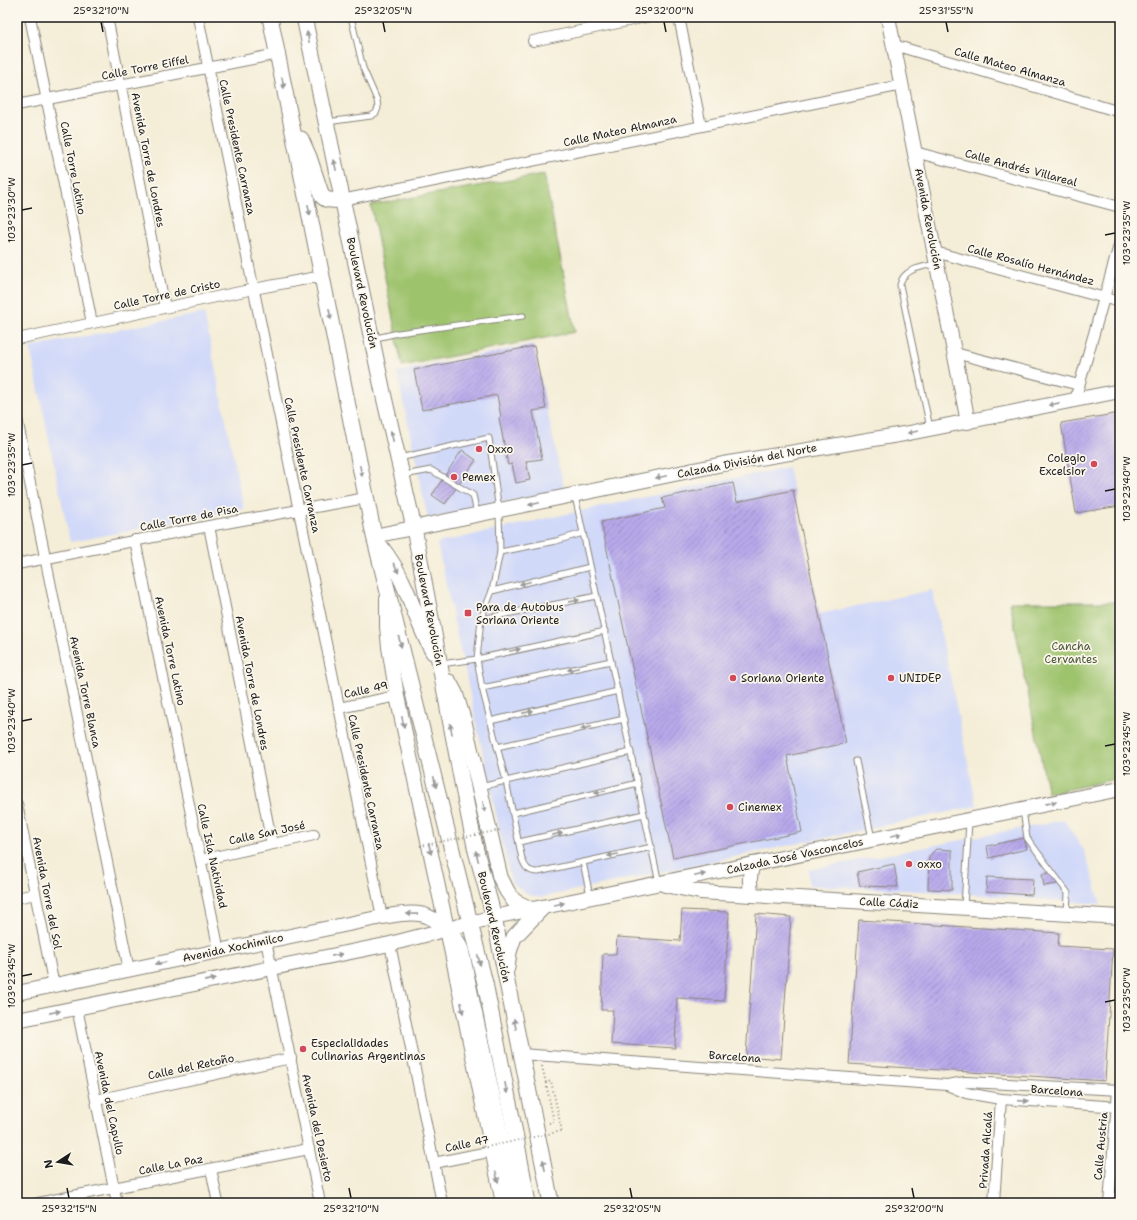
<svg xmlns="http://www.w3.org/2000/svg" width="1137" height="1220" font-family="'Shantell Sans',sans-serif">
  <style>
    .built { fill: #d1d9f9 }
    .green { fill: #9ec36d; stroke: #5d7044 }
    .building { fill: url(#building-hatch) }
    .lines { fill: none; stroke-linecap: round; stroke-linejoin: round }
    .lane-casing { stroke: #88847a; stroke-width: 7 }
    .street-casing { stroke: #88847a; stroke-width: 12 }
    .secondary-casing { stroke: #88847a; stroke-width: 16 }
    .primary-casing { stroke: #88847a; stroke-width: 17 }
    .path { stroke: #88847a; stroke-width: 2; stroke-dasharray: 1 3; stroke-linecap: butt }
    .lane { stroke: #fff; stroke-width: 5 }
    .street { stroke: #fff; stroke-width: 10 }
    .secondary { stroke: #fff; stroke-width: 14 }
    .primary { stroke: #fff; stroke-width: 15 }
    .path-bridge { stroke: #88847a; stroke-width: 2; stroke-dasharray: 1 3; stroke-linecap: butt }
    .oneway { fill: #999 }
    .ticks { fill: none; stroke: #1c1c1c; stroke-width: 1.5 }
    .poi-dot { fill: #d1495b; stroke: #fbf7ec; stroke-width: 1.5 }
    .labels { text-anchor: middle; dominant-baseline: central; stroke-width: 3.5; stroke-linejoin: round; paint-order: stroke }
    .street-label { font-size: 11px; fill: #1c1c1c; stroke: #fbf7ec }
    .poi-label { font-size: 11px; fill: #1c1c1c; stroke: #fbf7ec; text-anchor: start }
    .park-label { font-size: 11px; fill: #4a5638; stroke: #fbf7ec }
    .neatline { fill: none; stroke: #1c1c1c; stroke-width: 1.5 }
    .ticks-label { font-size: 10px; text-anchor: middle; fill: #1c1c1c }
  </style>
  <defs>
    <pattern id="building-hatch" width="6" height="6" patternUnits="userSpaceOnUse"><rect width="6" height="6" fill="#b8a9eb"/><path d="M-1 1l2-2M0 6l6-6M5 7l2-2" fill="none" stroke="#9589be"/></pattern>
  </defs>
  <rect width="100%" height="100%" fill="#fbf7ec"/>
  <filter id="ink" filterUnits="userSpaceOnUse"><feTurbulence type="fractalNoise" baseFrequency=".025" numOctaves="2"/><feDisplacementMap in="SourceGraphic" scale="8" xChannelSelector="R" yChannelSelector="G"/><feConvolveMatrix kernelMatrix="1 2 1 2 8 2 1 2 1" color-interpolation-filters="sRGB"/></filter>
  <filter id="wash" filterUnits="userSpaceOnUse"><feTurbulence type="fractalNoise" baseFrequency=".012" numOctaves="4" result="noise"/><feDisplacementMap in="SourceGraphic" scale="16" xChannelSelector="R" yChannelSelector="G"/><feGaussianBlur stdDeviation="0.9" result="paint"/><feColorMatrix in="noise" values="0 0 0 0 0 0 0 0 0 0 0 0 0 0 0 0 0 1.4 0 .05"/><feComposite in="paint" operator="in"/></filter>
  <g filter="url(#wash)">
    <rect width="100%" height="100%" fill="#f4edd7"/>
    <g class="built">
      <polygon points="204,313 244,509 70,542 30,347"/>
      <polygon points="533,344 564,489 428,519 397,372"/>
      <polygon points="788,467 819,614 932,590 977,806 542,897 528,895 511,882 437,543 598,507"/>
      <polygon points="1064,820 1084,850 1101,904 957,893 809,885 809,870"/>
    </g>
    <g class="green">
      <polygon points="544,174 575,332 402,366 371,205"/>
      <polygon points="1010,602 1120,602 1120,778 1048,794"/>
    </g>
    <g id="blocks">
      <g class="building">
        <polygon points="534,346 546,409 533,411 542,459 526,461 530,480 516,483 512,464 508,465 499,418 501,417 497,395 422,410 414,370"/>
        <polygon points="1120,413 1120,506 1076,513 1061,423"/>
        <polygon points="462,450 476,460 445,504 432,495"/>
        <polygon points="733,483 737,502 793,490 846,743 787,756 802,832 673,858 601,522 665,508 662,498"/>
        <polygon points="1024,838 1027,849 989,858 987,846"/>
        <polygon points="936,849 952,850 952,890 928,889 929,856"/>
        <polygon points="894,864 898,887 860,886 857,872"/>
        <polygon points="1055,872 1057,884 1044,886 1042,874"/>
        <polygon points="987,877 1033,879 1032,895 986,892"/>
        <polygon points="682,910 729,912 724,1001 677,998 675,1048 611,1044 613,1010 601,1010 603,954 616,954 617,937 680,941"/>
        <polygon points="756,914 791,917 781,1059 746,1056"/>
        <polygon points="859,920 1059,933 1058,946 1113,949 1105,1081 849,1064"/>
      </g>
    </g>
  </g>
  <g filter="url(#ink)">
    <use href="#blocks" fill-opacity="0" stroke="#88847a" stroke-width="1"/>
    <g class="lines">
      <g class="lane-casing">
        <g id="lane">
          <polyline points="327,122 371,116 376,113 378,108 377,100 363,68 351,17"/>
          <polyline points="372,339 398,333 523,316"/>
          <path d="M930 428 900 285C903 269 921 267 935 264"/>
          <polyline points="399,458 489,438 499,511 500,552"/>
          <polyline points="404,475 431,470 473,495 477,514"/>
          <polyline points="575,496 659,883"/>
          <path d="M583 533 556 541 500 552 492 591 481 619 477 659 482 688 506 781 522 859C525 867 528 872 538 872L652 847"/>
          <polyline points="492,591 590,567"/>
          <polyline points="481,619 597,596"/>
          <polyline points="441,664 477,659 605,631"/>
          <polyline points="482,688 611,661"/>
          <polyline points="490,721 618,691"/>
          <polyline points="497,747 624,719"/>
          <polyline points="856,761 872,839"/>
          <polyline points="480,787 631,752"/>
          <polyline points="1023,810 1027,838 1068,893 1067,913"/>
          <polyline points="513,813 638,783"/>
          <polyline points="519,842 644,814"/>
          <polyline points="583,862 590,896"/>
          <polyline points="964,907 969,821"/>
        </g>
      </g>
      <g class="street-casing">
        <g id="street">
          <polyline points="30,17 92,323"/>
          <polyline points="107,17 165,308"/>
          <polyline points="198,17 382,917"/>
          <polyline points="679,17 701,126"/>
          <polyline points="533,41 646,17"/>
          <polyline points="894,45 1120,112"/>
          <polyline points="17,105 278,54"/>
          <polyline points="915,152 1120,207"/>
          <polyline points="342,200 902,85"/>
          <polyline points="935,252 1120,302"/>
          <polyline points="17,339 254,289 322,276"/>
          <polyline points="955,353 1079,385"/>
          <polyline points="1075,400 1120,242"/>
          <polyline points="17,419 129,970"/>
          <polyline points="209,526 272,844"/>
          <polyline points="135,540 219,951"/>
          <polyline points="17,564 209,526 366,498"/>
          <polyline points="339,708 397,696"/>
          <polyline points="17,804 54,986"/>
          <polyline points="201,860 314,835"/>
          <polyline points="17,898 35,894"/>
          <polyline points="266,941 320,1203"/>
          <polyline points="390,944 442,1203"/>
          <polyline points="77,1008 117,1203"/>
          <polyline points="521,1054 947,1085 965,1082 988,1083 1120,1090"/>
          <polyline points="947,1085 966,1093 1001,1099 1120,1107"/>
          <polyline points="96,1100 291,1058"/>
          <polyline points="434,1163 498,1150"/>
          <polyline points="211,1169 218,1203"/>
          <polyline points="38,1203 309,1149"/>
          <polyline points="994,1203 1001,1099"/>
          <polyline points="1109,1203 1118,1090"/>
        </g>
      </g>
      <g class="secondary-casing">
        <g id="secondary">
          <polyline points="888,17 968,422"/>
          <polyline points="374,536 723,464 904,434 1120,391"/>
          <polyline points="387,599 387,627 389,647 397,696 447,929 503,1203"/>
          <polyline points="665,885 700,892 1120,917"/>
          <path d="M752 895C749 884 749 876 753 864"/>
          <path d="M17 993 382 917C397 915 417 910 431 918 437 921 442 925 447 929"/>
          <polyline points="17,1020 390,944 494,917 1120,789"/>
        </g>
      </g>
      <g class="primary-casing">
        <g id="primary">
          <polyline points="270,17 374,536 485,983 515,1133 528,1203"/>
          <polyline points="304,17 384,397 414,528 464,793 476,851 494,917 551,1203"/>
          <path d="M301 139 309 157 322 196C327 202 334 200 342 200"/>
          <path d="M379 544C388 556 396 567 402 581 413 604 420 629 433 652"/>
          <polyline points="449,682 455,693 464,722 500,877 507,891 514,901 532,910"/>
          <polyline points="447,929 458,943 461,950 515,1203"/>
          <polyline points="507,968 509,952 514,937 542,908"/>
        </g>
      </g>
      <g class="path">
        <polyline points="542,1066 546,1083"/>
        <polyline points="549,1123 554,1122 546,1083 551,1081 562,1131"/>
      </g>
      <use href="#lane" class="lane"/>
      <use href="#street" class="street"/>
      <use href="#secondary" class="secondary"/>
      <use href="#primary" class="primary"/>
      <g class="path-bridge">
        <polyline points="420,846 500,830"/>
        <polyline points="482,1148 562,1131"/>
      </g>
    </g>
    <defs><path id="oneway-solid" d="M-6-.8H1V-3.2L6.5 0L1 3.2V.8H-6Z"/></defs>
    <g class="oneway">
      <use href="#oneway-solid" transform="translate(308 37) rotate(-102)"/>
      <use href="#oneway-solid" transform="translate(283 83) rotate(79)"/>
      <use href="#oneway-solid" transform="translate(335 165) rotate(-102)"/>
      <use href="#oneway-solid" transform="translate(309 210) rotate(79)"/>
      <use href="#oneway-solid" transform="translate(330 314) rotate(79)"/>
      <use href="#oneway-solid" transform="translate(1054 404) rotate(169)"/>
      <use href="#oneway-solid" transform="translate(913 432) rotate(170)"/>
      <use href="#oneway-solid" transform="translate(392 436) rotate(-103)"/>
      <use href="#oneway-solid" transform="translate(361 471) rotate(78)"/>
      <use href="#oneway-solid" transform="translate(661 477) rotate(168)"/>
      <use href="#oneway-solid" transform="translate(534 504) rotate(168)"/>
      <use href="#oneway-solid" transform="translate(396 568) rotate(61)"/>
      <use href="#oneway-solid" transform="translate(525 583) rotate(166)"/>
      <use href="#oneway-solid" transform="translate(574 601) rotate(-11)"/>
      <use href="#oneway-solid" transform="translate(400 642) rotate(76)"/>
      <use href="#oneway-solid" transform="translate(515 650) rotate(-12)"/>
      <use href="#oneway-solid" transform="translate(573 669) rotate(168)"/>
      <use href="#oneway-solid" transform="translate(528 712) rotate(-13)"/>
      <use href="#oneway-solid" transform="translate(403 722) rotate(78)"/>
      <use href="#oneway-solid" transform="translate(586 728) rotate(168)"/>
      <use href="#oneway-solid" transform="translate(451 729) rotate(-101)"/>
      <use href="#oneway-solid" transform="translate(435 782) rotate(76)"/>
      <use href="#oneway-solid" transform="translate(600 792) rotate(167)"/>
      <use href="#oneway-solid" transform="translate(1051 803) rotate(-11)"/>
      <use href="#oneway-solid" transform="translate(484 807) rotate(77)"/>
      <use href="#oneway-solid" transform="translate(557 834) rotate(-13)"/>
      <use href="#oneway-solid" transform="translate(896 835) rotate(-12)"/>
      <use href="#oneway-solid" transform="translate(430 849) rotate(78)"/>
      <use href="#oneway-solid" transform="translate(613 855) rotate(168)"/>
      <use href="#oneway-solid" transform="translate(477 856) rotate(-104)"/>
      <use href="#oneway-solid" transform="translate(700 875) rotate(-12)"/>
      <use href="#oneway-solid" transform="translate(559 904) rotate(-12)"/>
      <use href="#oneway-solid" transform="translate(412 914) rotate(-179)"/>
      <use href="#oneway-solid" transform="translate(337 955) rotate(-11)"/>
      <use href="#oneway-solid" transform="translate(479 960) rotate(76)"/>
      <use href="#oneway-solid" transform="translate(161 963) rotate(168)"/>
      <use href="#oneway-solid" transform="translate(210 980) rotate(-11)"/>
      <use href="#oneway-solid" transform="translate(462 1008) rotate(79)"/>
      <use href="#oneway-solid" transform="translate(55 1012) rotate(-11)"/>
      <use href="#oneway-solid" transform="translate(515 1024) rotate(-101)"/>
      <use href="#oneway-solid" transform="translate(506 1088) rotate(79)"/>
      <use href="#oneway-solid" transform="translate(1023 1101) rotate(4)"/>
      <use href="#oneway-solid" transform="translate(544 1165) rotate(-101)"/>
      <use href="#oneway-solid" transform="translate(497 1177) rotate(78)"/>
    </g>
  </g>
  <path class="ticks" d="M101 22 103 32M383 22 385 32M664 22 666 32M946 22 948 32M22 210 32 208M1105 235 1115 233M22 465 32 463M1105 491 1115 489M22 721 32 719M1105 746 1115 744M22 976 32 974M1105 1002 1115 1000M67 1188 69 1198M349 1188 351 1198M630 1188 632 1198M912 1188 914 1198"/>
  <g class="poi-dot">
    <circle cx="479" cy="449" r="4"/>
    <circle cx="1094" cy="464" r="4"/>
    <circle cx="454" cy="477" r="4"/>
    <rect x="464" y="609" width="8" height="8" rx="2"/>
    <circle cx="733" cy="678" r="4"/>
    <circle cx="891" cy="678" r="4"/>
    <circle cx="730" cy="807" r="4"/>
    <circle cx="909" cy="864" r="4"/>
    <circle cx="303" cy="1049" r="4"/>
  </g>
  <g class="labels">
    <g class="street-label">
      <text transform="translate(1010 67) rotate(16)">Calle Mateo Almanza</text>
      <text transform="translate(145 68) rotate(-11)">Calle Torre Eiffel</text>
      <text transform="translate(620 131) rotate(-12)">Calle Mateo Almanza</text>
      <text transform="translate(237 147) rotate(78)">Calle Presidente Carranza</text>
      <text transform="translate(148 160) rotate(79)">Avenida Torre de Londres</text>
      <text transform="translate(73 168) rotate(79)">Calle Torre Latino</text>
      <text transform="translate(1021 168) rotate(15)">Calle Andrés Villareal</text>
      <text transform="translate(928 219) rotate(79)">Avenida Revolución</text>
      <text transform="translate(1031 265) rotate(15)">Calle Rosalío Hernández</text>
      <text transform="translate(362 293) rotate(78)">Boulevard Revolución</text>
      <text transform="translate(167 295) rotate(-12)">Calle Torre de Cristo</text>
      <text transform="translate(747 461) rotate(-11)">Calzada División del Norte</text>
      <text transform="translate(302 465) rotate(78)">Calle Presidente Carranza</text>
      <text transform="translate(189 518) rotate(-11)">Calle Torre de Pisa</text>
      <text transform="translate(429 610) rotate(79)">Boulevard Revolución</text>
      <text transform="translate(170 651) rotate(78)">Avenida Torre Latino</text>
      <text transform="translate(252 683) rotate(79)">Avenida Torre de Londres</text>
      <text transform="translate(366 690) rotate(-12)">Calle 49</text>
      <text transform="translate(85 692) rotate(78)">Avenida Torre Blanca</text>
      <text transform="translate(366 782) rotate(78)">Calle Presidente Carranza</text>
      <text transform="translate(267 833) rotate(-12)">Calle San José</text>
      <text transform="translate(212 856) rotate(78)">Calle Isla Natividad</text>
      <text transform="translate(795 856) rotate(-12)">Calzada José Vasconcelos</text>
      <text transform="translate(47 893) rotate(79)">Avenida Torre del Sol</text>
      <text transform="translate(889 903) rotate(3)">Calle Cádiz</text>
      <text transform="translate(494 927) rotate(77)">Boulevard Revolución</text>
      <text transform="translate(233 948) rotate(-12)">Avenida Xochimilco</text>
      <text transform="translate(735 1057) rotate(4)">Barcelona</text>
      <text transform="translate(191 1067) rotate(-12)">Calle del Retoño</text>
      <text transform="translate(1057 1091) rotate(4)">Barcelona</text>
      <text transform="translate(109 1103) rotate(78)">Avenida del Capullo</text>
      <text transform="translate(317 1128) rotate(78)">Avenida del Desierto</text>
      <text transform="translate(467 1144) rotate(-12)">Calle 47</text>
      <text transform="translate(1101 1146) rotate(-85)">Calle Austria</text>
      <text transform="translate(986 1150) rotate(-86)">Privada Alcalá</text>
      <text transform="translate(171 1165) rotate(-11)">Calle La Paz</text>
    </g>
    <g class="poi-label">
      <text x="487" y="449">Oxxo</text>
      <text x="1086" y="458" text-anchor="end">Colegio<tspan x="1086" dy="13">Excelsior</tspan></text>
      <text x="462" y="477">Pemex</text>
      <text x="476" y="607">Para de Autobus<tspan x="476" dy="13">Soriana Oriente</tspan></text>
      <text x="741" y="678">Soriana Oriente</text>
      <text x="899" y="678">UNIDEP</text>
      <text x="738" y="807">Cinemex</text>
      <text x="917" y="864">oxxo</text>
      <text x="311" y="1043">Especialidades<tspan x="311" dy="13">Culinarias Argentinas</tspan></text>
    </g>
    <g class="park-label">
      <text x="1071" y="646">Cancha<tspan x="1071" dy="13">Cervantes</tspan></text>
    </g>
  </g>
  <rect width="1137" height="1220" fill="none" stroke="#fbf7ec" stroke-width="44"/>
  <g transform="translate(58 1162) rotate(258)" stroke="#fbf7ec" stroke-width="3" paint-order="stroke">
  <path d="M0-3L7 15L0 10L-7 15Z" fill="#1c1c1c"/>
  <text y="-6" font-size="11" font-weight="bold" text-anchor="middle" fill="#1c1c1c">N</text>
  </g>
  <rect x="22" y="22" width="1093" height="1176" class="neatline"/>
  <g class="ticks-label">
    <text x="101" y="14">25°32'10"N</text>
    <text x="383" y="14">25°32'05"N</text>
    <text x="664" y="14">25°32'00"N</text>
    <text x="946" y="14">25°31'55"N</text>
    <text transform="translate(11 210) rotate(-90)" y="4">103°23'30"W</text>
    <text transform="translate(1126 233) rotate(-90)" y="4">103°23'35"W</text>
    <text transform="translate(11 465) rotate(-90)" y="4">103°23'35"W</text>
    <text transform="translate(1126 489) rotate(-90)" y="4">103°23'40"W</text>
    <text transform="translate(11 721) rotate(-90)" y="4">103°23'40"W</text>
    <text transform="translate(1126 744) rotate(-90)" y="4">103°23'45"W</text>
    <text transform="translate(11 976) rotate(-90)" y="4">103°23'45"W</text>
    <text transform="translate(1126 1000) rotate(-90)" y="4">103°23'50"W</text>
    <text x="69" y="1212">25°32'15"N</text>
    <text x="351" y="1212">25°32'10"N</text>
    <text x="632" y="1212">25°32'05"N</text>
    <text x="914" y="1212">25°32'00"N</text>
  </g>
</svg>
